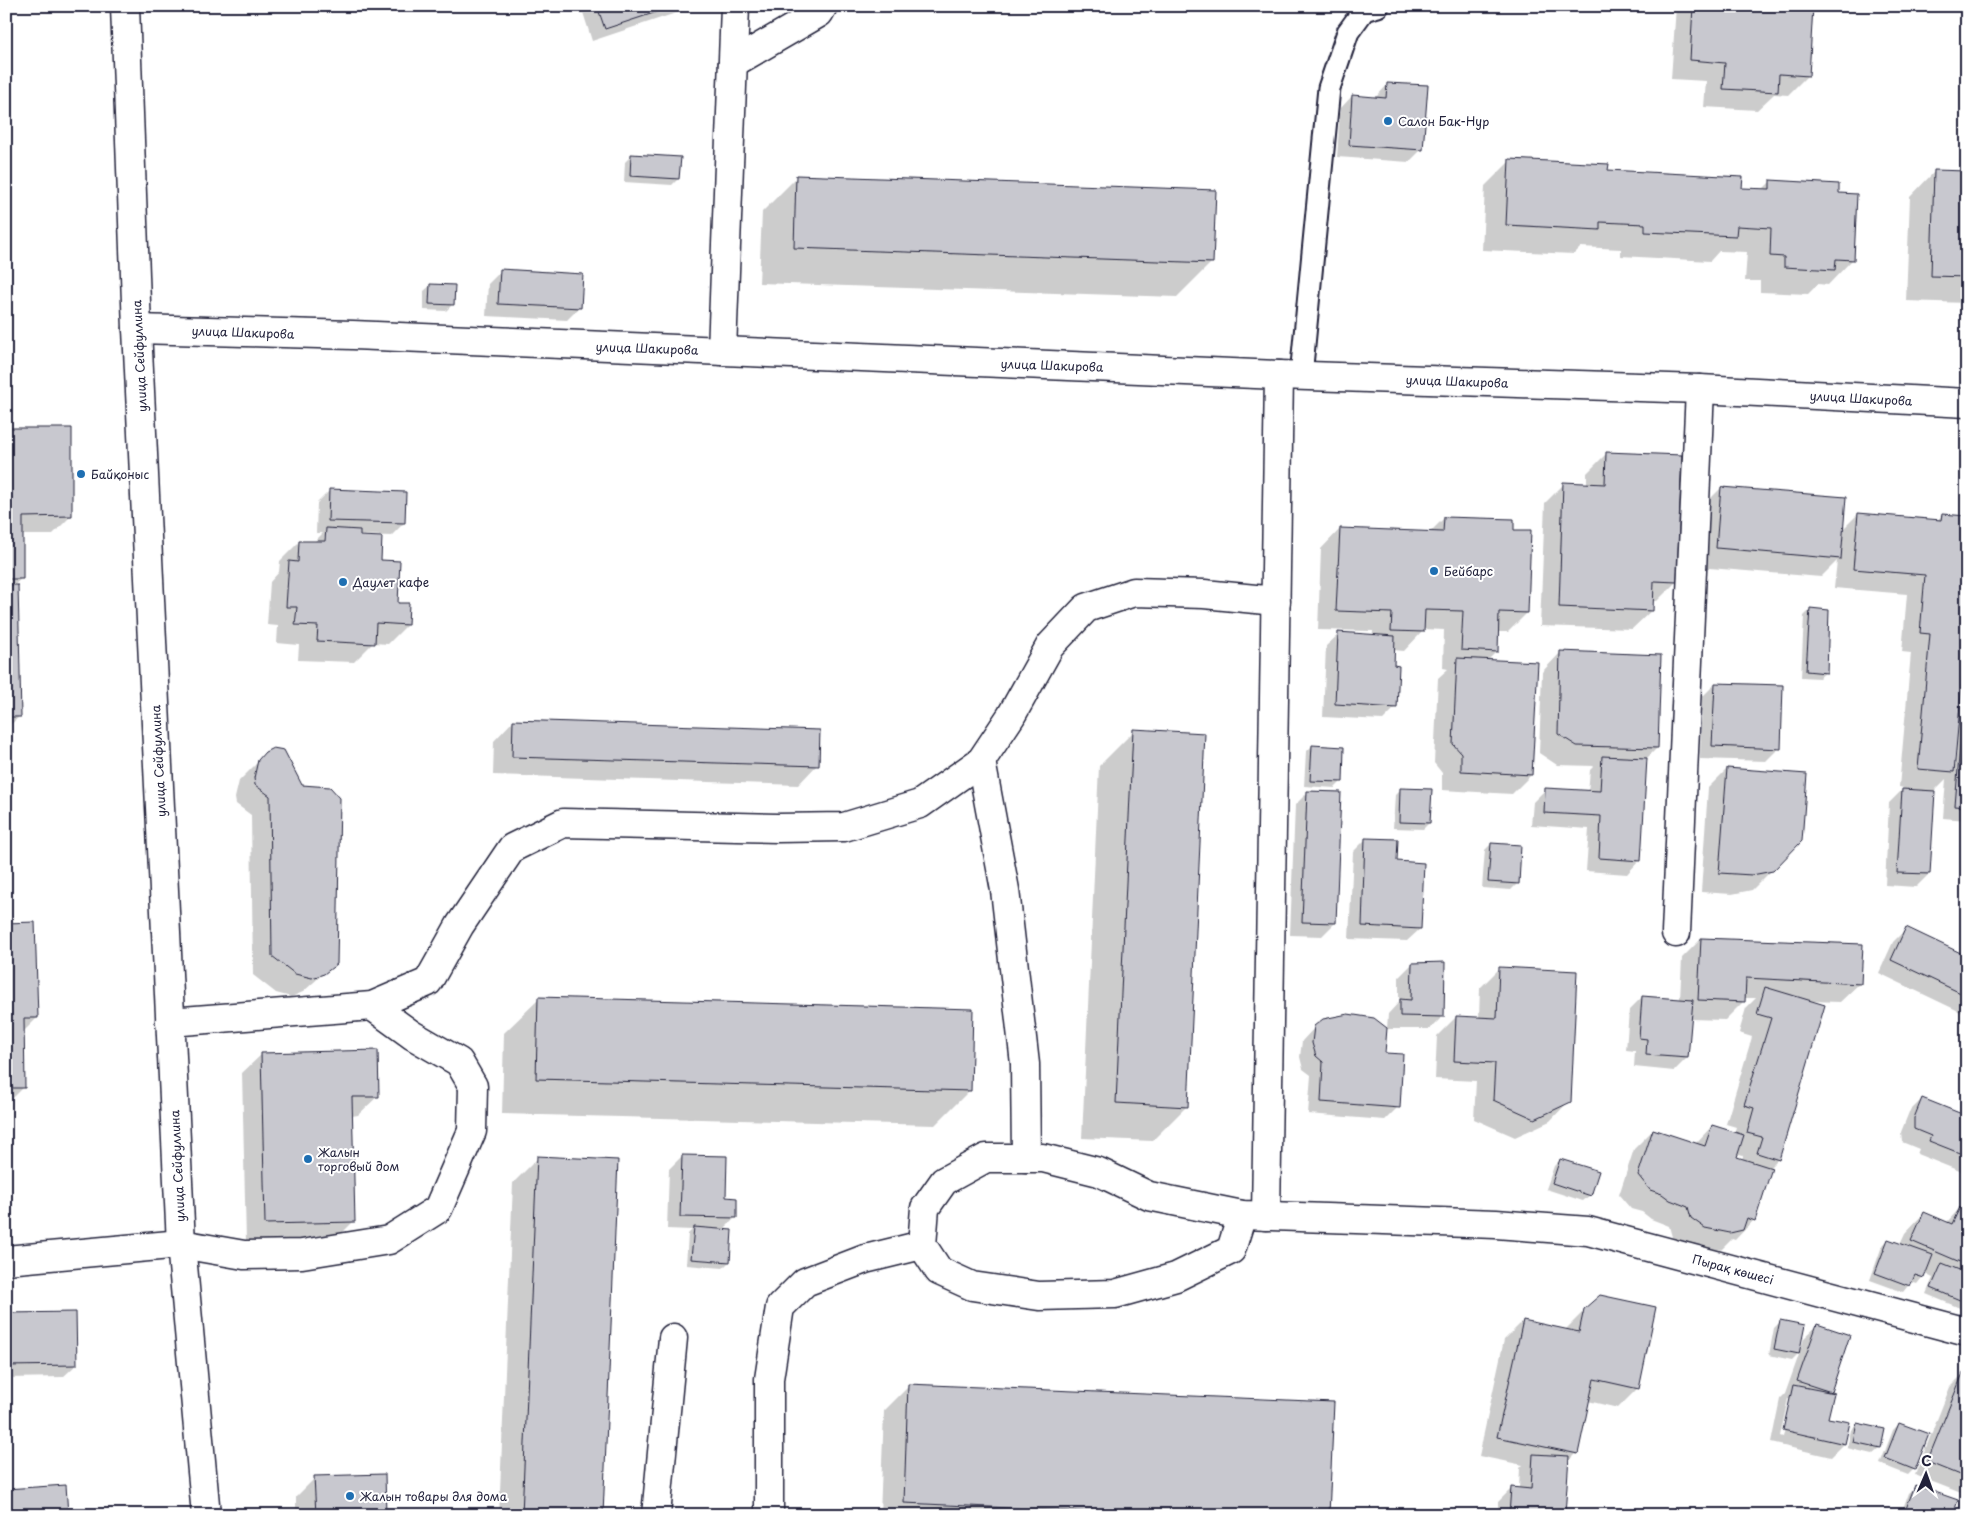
<svg xmlns="http://www.w3.org/2000/svg" width="1973" height="1521" font-family="'Playpen Sans',sans-serif">
  <style>
    .shadow { fill: #0003; fill-rule: evenodd }
    .building { fill: #c8c8cf; stroke: #22223b }
    .lines { fill: none; stroke-linecap: round; stroke-linejoin: round }
    .service-casing { stroke: #22223b; stroke-width: 25 }
    .minor-casing { stroke: #22223b; stroke-width: 31 }
    .primary-casing { stroke: #22223b; stroke-width: 31 }
    .service { stroke: #fff; stroke-width: 21 }
    .minor { stroke: #fff; stroke-width: 28 }
    .primary { stroke: #fff; stroke-width: 28 }
    .poi-dot { fill: #1f6fb2; stroke: #fff; stroke-width: 2 }
    .labels { text-anchor: middle; dominant-baseline: central; stroke-width: 4; stroke-linejoin: round; paint-order: stroke }
    .poi-label { font-size: 12px; fill: #22223b; stroke: #fff; text-anchor: start }
    .street-label { font-size: 12px; fill: #22223b; stroke: #fff }
  </style>
  <rect width="100%" height="100%" fill="#fff"/>
  <filter id="ink" filterUnits="userSpaceOnUse"><feTurbulence type="fractalNoise" baseFrequency=".02" numOctaves="2"/><feDisplacementMap in="SourceGraphic" scale="10" xChannelSelector="R" yChannelSelector="G"/><feConvolveMatrix kernelMatrix="1 2 1 2 8 2 1 2 1" color-interpolation-filters="sRGB"/></filter>
  <g filter="url(#ink)">
    <g class="shadow">
      <polygon points="581,6 697,6 592,41"/>
      <polygon points="1676,6 1811,6 1808,75 1788,95 1774,94 1757,110 1704,107 1706,81 1671,79"/>
      <polygon points="1388,84 1422,149 1409,162 1337,157 1340,109 1352,96 1375,98"/>
      <polygon points="632,155 678,179 672,185 624,182 625,162"/>
      <polygon points="1510,161 1607,171 1741,189 1762,190 1771,181 1837,194 1853,259 1828,285 1818,284 1808,294 1760,292 1760,281 1745,281 1747,252 1719,251 1710,261 1621,256 1621,249 1581,247 1574,254 1482,250 1485,186"/>
      <polygon points="1935,171 1967,172 1967,303 1906,301 1910,197"/>
      <polygon points="797,177 1212,262 1177,297 759,283 762,212"/>
      <polygon points="501,271 580,307 567,320 486,316 488,284"/>
      <polygon points="431,285 453,304 446,311 424,310 424,291"/>
      <polygon points="6,430 71,516 52,535 21,535 22,578 13,586 20,716 6,729"/>
      <polygon points="1607,453 1676,582 1657,601 1652,601 1652,610 1632,629 1540,626 1545,503 1564,484 1587,484 1587,473"/>
      <polygon points="1721,488 1842,530 1858,514 1937,521 1942,515 1967,517 1967,685 1961,680 1957,725 1962,720 1967,720 1967,820 1943,818 1946,779 1934,791 1929,874 1916,887 1885,885 1889,803 1904,788 1899,787 1911,653 1902,652 1907,594 1834,588 1837,561 1821,577 1697,567 1702,507"/>
      <polygon points="330,490 404,523 391,536 359,535 379,562 407,625 388,644 373,643 354,662 298,660 299,645 277,643 278,626 267,625 270,582 279,572 280,561 299,542 314,542 323,533 316,533 317,503"/>
      <polygon points="1444,518 1513,531 1527,613 1508,632 1497,632 1497,651 1487,661 1531,775 1512,794 1442,790 1442,773 1434,763 1438,678 1448,669 1443,668 1444,630 1423,629 1423,631 1404,651 1393,650 1396,707 1383,720 1323,717 1326,646 1339,634 1373,636 1373,631 1318,630 1321,549 1340,529 1429,533"/>
      <polygon points="1810,610 1826,672 1819,678 1801,677 1804,616"/>
      <polygon points="1561,652 1657,748 1646,759 1639,861 1627,874 1586,871 1589,829 1531,825 1533,802 1546,789 1588,792 1590,770 1594,766 1557,765 1539,753 1542,672"/>
      <polygon points="1715,684 1779,748 1766,761 1700,759 1702,697"/>
      <polygon points="513,721 817,765 798,785 493,775 494,741"/>
      <polygon points="1134,731 1187,1106 1152,1141 1082,1138 1099,766"/>
      <polygon points="1312,746 1341,782 1335,788 1304,786 1306,752"/>
      <polygon points="266,754 301,786 335,963 303,992 291,997 276,993 253,975 251,815 236,804 235,798 239,781"/>
      <polygon points="1727,769 1801,841 1752,890 1732,894 1701,892 1708,788"/>
      <polygon points="1401,789 1429,823 1423,829 1393,828 1395,795"/>
      <polygon points="1308,792 1335,923 1322,936 1290,935 1295,805"/>
      <polygon points="1366,839 1396,862 1420,929 1407,941 1349,939 1353,852"/>
      <polygon points="1491,844 1517,884 1511,890 1482,888 1485,850"/>
      <polygon points="6,924 37,1018 23,1032 24,1087 6,1105"/>
      <polygon points="1906,929 1967,958 1967,1015 1879,973 1893,942"/>
      <path d="M1701 939 1860 983 1840 1002 1810 1001 1778 1159 1769 1168 1754 1220 1735 1240 1732 1239 1722 1249 1710 1252 1686 1247 1672 1237 1669 1226 1651 1219 1642 1212 1631 1209 1619 1195 1634 1149 1653 1130 1695 1144 1712 1126 1734 1133 1736 1127 1726 1124 1752 1037 1739 1033 1746 1008 1756 998H1744V1001L1725 1020 1690 1019 1687 1058 1674 1071 1634 1067 1635 1051 1626 1050 1629 1010 1642 997 1680 1000 1682 958ZM1736 1154 1743 1156 1742 1160 1735 1158Z"/>
      <polygon points="1412,964 1443,1016 1430,1029 1387,1029 1388,1014 1399,1002 1399,977"/>
      <polygon points="1500,968 1569,1101 1550,1121 1515,1137 1474,1119 1476,1081 1435,1079 1437,1036 1456,1017 1479,1018 1480,988"/>
      <polygon points="539,999 970,1090 935,1125 502,1114 504,1033"/>
      <polygon points="1315,1027 1384,1054 1398,1107 1385,1120 1308,1114 1311,1075 1303,1069 1300,1057 1302,1041"/>
      <polygon points="262,1054 378,1096 358,1115 352,1116 354,1221 335,1240 246,1242 242,1073"/>
      <polygon points="1922,1099 1967,1118 1967,1174 1917,1154 1919,1149 1902,1142 1901,1132 1909,1112"/>
      <polygon points="682,1156 725,1199 736,1217 723,1230 729,1262 723,1268 686,1265 688,1234 692,1230 667,1229 669,1169"/>
      <polygon points="538,1158 602,1515 499,1515 513,1183"/>
      <polygon points="1560,1160 1590,1195 1583,1201 1546,1189 1554,1166"/>
      <polygon points="1960,1208 1967,1211 1967,1311 1926,1294 1933,1278 1925,1274 1917,1284 1911,1282 1903,1292 1870,1280 1882,1246 1888,1240 1900,1244 1905,1233 1924,1213 1946,1223"/>
      <polygon points="1585,1310 1638,1388 1618,1408 1588,1401 1577,1453 1567,1463 1563,1515 1498,1515 1498,1502 1511,1489 1519,1489 1520,1468 1523,1465 1479,1456 1504,1340 1523,1321 1565,1330"/>
      <polygon points="6,1314 76,1365 63,1377 6,1378"/>
      <path d="M1780 1322 1801 1349 1804 1338 1817 1326 1830 1391 1828 1393 1827 1419 1844 1444 1831 1457 1771 1443 1780 1399 1785 1394 1800 1352 1792 1360 1769 1355 1774 1328ZM1788 1399H1791L1783 1437 1780 1436Z"/>
      <polygon points="1963,1374 1967,1376 1967,1487 1961,1493 1915,1475 1950,1387"/>
      <polygon points="909,1386 1328,1515 880,1515 884,1411"/>
      <polygon points="1857,1424 1880,1448 1873,1454 1847,1448 1851,1430"/>
      <polygon points="1899,1424 1914,1469 1908,1475 1880,1464 1893,1430"/>
      <polygon points="315,1478 385,1515 296,1515 296,1497"/>
      <polygon points="1916,1487 1952,1515 1901,1515 1909,1493"/>
    </g>
    <g class="building">
      <polygon points="597,6 675,6 605,29"/>
      <polygon points="1693,6 1813,6 1809,76 1779,74 1778,92 1723,89 1725,63 1690,60"/>
      <polygon points="1387,83 1428,85 1423,150 1349,145 1352,95 1386,98"/>
      <polygon points="631,154 681,157 679,179 630,176"/>
      <polygon points="1509,159 1609,164 1608,170 1743,177 1742,188 1770,189 1770,180 1839,184 1839,193 1857,194 1854,260 1836,259 1835,270 1784,267 1784,257 1770,256 1771,228 1737,226 1736,236 1645,232 1645,224 1600,222 1600,230 1506,225"/>
      <polygon points="1934,170 1967,171 1967,277 1931,276"/>
      <polygon points="796,175 1216,190 1213,263 794,248"/>
      <polygon points="500,269 583,274 581,308 498,304"/>
      <polygon points="430,284 455,285 454,305 429,304"/>
      <polygon points="6,428 72,428 72,516 23,517 23,579 6,579"/>
      <polygon points="1606,452 1682,455 1677,582 1654,581 1653,611 1559,607 1563,482 1605,484"/>
      <polygon points="1721,487 1846,497 1841,559 1716,548"/>
      <polygon points="329,489 406,492 405,523 328,521"/>
      <polygon points="1858,513 1941,520 1942,514 1967,516 1967,627 1954,772 1918,769 1930,634 1920,633 1925,575 1853,569"/>
      <polygon points="1444,517 1514,519 1514,530 1531,530 1528,613 1499,612 1498,652 1461,650 1463,611 1425,610 1424,632 1391,631 1392,613 1336,611 1340,528 1443,532"/>
      <polygon points="326,528 360,530 360,536 382,537 381,560 400,561 398,603 409,603 408,625 376,623 375,644 317,641 318,626 295,625 297,607 286,607 289,561 298,562 299,541 325,541"/>
      <polygon points="6,585 18,585 21,717 6,717"/>
      <polygon points="1810,608 1829,610 1827,673 1806,671"/>
      <polygon points="1338,632 1395,636 1394,665 1399,666 1397,708 1335,704"/>
      <polygon points="1560,651 1661,655 1658,748 1577,746 1558,734"/>
      <polygon points="1457,658 1538,662 1532,775 1461,771 1461,753 1453,744"/>
      <polygon points="1715,683 1783,685 1781,749 1712,746"/>
      <polygon points="1962,719 1967,719 1967,807 1955,806"/>
      <polygon points="513,720 820,730 819,766 512,757"/>
      <polygon points="1133,729 1205,733 1188,1107 1116,1103"/>
      <polygon points="1312,745 1344,747 1343,782 1310,781"/>
      <polygon points="273,748 284,750 302,785 330,787 340,798 337,964 324,974 312,978 295,974 272,956 270,796 255,785 254,778 258,760 265,752"/>
      <polygon points="1602,756 1647,758 1641,861 1599,858 1601,816 1544,813 1545,788 1600,791"/>
      <polygon points="1727,768 1807,774 1802,841 1773,871 1752,875 1719,873"/>
      <polygon points="1400,788 1432,789 1430,823 1399,822"/>
      <polygon points="1902,789 1935,791 1930,874 1897,873"/>
      <polygon points="1307,791 1341,792 1336,923 1302,922"/>
      <polygon points="1365,838 1398,839 1397,861 1424,863 1421,929 1362,926"/>
      <polygon points="1491,843 1521,845 1519,884 1488,882"/>
      <polygon points="35,922 38,1018 24,1018 25,1088 6,1088 6,923"/>
      <polygon points="1906,927 1967,956 1967,996 1891,960"/>
      <polygon points="1701,938 1863,944 1861,984 1746,978 1745,1002 1698,1000"/>
      <polygon points="1445,962 1444,1017 1400,1016 1400,999 1411,1000 1412,963"/>
      <polygon points="1499,967 1577,971 1571,1102 1535,1119 1493,1100 1495,1063 1454,1061 1456,1016 1497,1018"/>
      <polygon points="1765,987 1825,1005 1779,1160 1757,1153 1762,1137 1747,1133 1754,1108 1744,1105 1771,1018 1757,1014"/>
      <polygon points="1642,996 1693,1000 1688,1058 1646,1055 1647,1039 1639,1038"/>
      <polygon points="538,997 973,1009 971,1091 536,1079"/>
      <polygon points="1348,1014 1374,1018 1387,1028 1385,1053 1403,1054 1400,1108 1321,1102 1323,1062 1316,1056 1312,1043 1314,1026 1323,1019"/>
      <polygon points="378,1050 379,1097 352,1097 355,1222 265,1224 261,1053"/>
      <polygon points="1922,1098 1967,1116 1967,1156 1929,1141 1931,1136 1914,1129 1914,1118"/>
      <polygon points="1712,1125 1744,1135 1737,1157 1772,1168 1755,1221 1747,1218 1743,1230 1730,1233 1705,1228 1691,1218 1688,1207 1670,1200 1662,1194 1650,1190 1638,1175 1653,1129 1705,1146"/>
      <polygon points="682,1155 727,1156 726,1197 737,1198 737,1218 680,1217"/>
      <polygon points="537,1156 618,1160 603,1515 522,1515"/>
      <polygon points="1560,1159 1599,1171 1591,1196 1552,1183"/>
      <polygon points="1960,1207 1967,1210 1967,1265 1911,1241 1924,1212 1952,1224"/>
      <polygon points="694,1227 732,1230 730,1262 691,1259"/>
      <polygon points="1888,1239 1933,1255 1924,1278 1915,1275 1910,1286 1875,1273"/>
      <polygon points="1942,1263 1967,1273 1967,1303 1931,1288"/>
      <polygon points="1600,1295 1656,1307 1639,1389 1594,1379 1578,1454 1497,1437 1523,1320 1579,1332 1584,1309"/>
      <polygon points="76,1312 77,1365 6,1366 6,1313"/>
      <polygon points="1780,1320 1805,1325 1799,1354 1774,1349"/>
      <polygon points="1817,1324 1850,1335 1831,1392 1797,1381"/>
      <polygon points="1963,1373 1967,1374 1967,1478 1927,1462"/>
      <polygon points="908,1384 1334,1402 1329,1515 1158,1515 904,1503"/>
      <polygon points="1793,1385 1834,1393 1828,1418 1850,1422 1845,1444 1783,1430"/>
      <polygon points="1857,1423 1885,1429 1881,1448 1853,1442"/>
      <polygon points="1899,1423 1929,1434 1915,1470 1885,1458"/>
      <polygon points="1533,1454 1569,1456 1565,1515 1509,1515 1511,1487 1531,1489"/>
      <polygon points="385,1474 386,1515 316,1515 314,1476"/>
      <polygon points="66,1485 68,1515 6,1515 6,1489"/>
      <polygon points="1915,1485 1958,1500 1953,1515 1904,1514"/>
    </g>
    <g class="lines">
      <g class="service-casing">
        <polyline id="service" points="1301,376 1329,88 1348,32 1364,10 1378,6"/>
      </g>
      <g class="minor-casing">
        <g id="minor">
          <polyline points="733,63 819,13 823,6"/>
          <polyline points="137,329 353,335 1279,375 1700,389 1967,403"/>
          <polyline points="722,351 735,6"/>
          <polyline points="981,761 1005,890 1025,1064 1026,1158"/>
          <polyline points="1676,933 1700,389"/>
          <polyline points="170,1022 372,1006 428,982 460,925 512,848 563,823 777,828 844,827 920,804 981,761 1011,716 1050,646 1086,608 1134,592 1204,594 1276,601"/>
          <polyline points="1266,1216 1279,375"/>
          <polyline points="922,1245 939,1271 972,1286 1039,1296 1115,1294 1176,1277 1231,1250 1242,1215"/>
          <polyline points="6,1260 181,1244 244,1255 302,1254 389,1240 438,1209 472,1131 473,1086 459,1062 412,1035 372,1006"/>
          <polyline points="656,1515 673,1338"/>
          <polyline points="769,1515 769,1379 780,1307 805,1282 865,1259 922,1245 925,1208 944,1181 986,1158 1043,1158 1099,1172 1149,1196 1242,1215 1496,1224 1588,1231 1967,1332"/>
        </g>
      </g>
      <g class="primary-casing">
        <polyline id="primary" points="125,6 137,329 181,1244 206,1515"/>
      </g>
      <use href="#service" class="service"/>
      <use href="#minor" class="minor"/>
      <use href="#primary" class="primary"/>
    </g>
  </g>
  <g class="poi-dot">
    <circle cx="1388" cy="121" r="5"/>
    <circle cx="81" cy="474" r="5"/>
    <circle cx="1434" cy="571" r="5"/>
    <circle cx="343" cy="582" r="5"/>
    <circle cx="308" cy="1159" r="5"/>
    <circle cx="350" cy="1496" r="5"/>
  </g>
  <g class="labels">
    <g class="poi-label">
      <text x="1398" y="121">Салон Бак-Нур</text>
      <text x="91" y="474">Байқоныс</text>
      <text x="1444" y="571">Бейбарс</text>
      <text x="353" y="582">Даулет кафе</text>
      <text x="318" y="1152">Жалын<tspan x="318" dy="14">торговый дом</tspan></text>
      <text x="360" y="1496">Жалын товары для дома</text>
    </g>
    <g class="street-label">
      <text transform="translate(243 332) rotate(2)">улица Шакирова</text>
      <text transform="translate(647 348) rotate(2)">улица Шакирова</text>
      <text transform="translate(139 356) rotate(-93)">улица Сейфуллина</text>
      <text transform="translate(1052 365) rotate(2)">улица Шакирова</text>
      <text transform="translate(1457 381) rotate(2)">улица Шакирова</text>
      <text transform="translate(1861 398) rotate(3)">улица Шакирова</text>
      <text transform="translate(158 761) rotate(-93)">улица Сейфуллина</text>
      <text transform="translate(177 1166) rotate(-93)">улица Сейфуллина</text>
      <text transform="translate(1733 1269) rotate(15)">Пырақ көшесі</text>
    </g>
  </g>
  <rect width="1973" height="1521" fill="none" stroke="#fff" stroke-width="25"/>
  <rect x="12" y="12" width="1948" height="1496" fill="none" stroke="#22223b" stroke-width="2" filter="url(#ink)"/>
  <g transform="translate(1926 1474) rotate(2)" stroke="#ffffff" stroke-width="4" paint-order="stroke">
  <path d="M0-4L9 19L0 12L-9 19Z" fill="#22223b"/>
  <text y="-8" font-size="14" font-weight="bold" text-anchor="middle" fill="#22223b">С</text>
  </g>
</svg>
